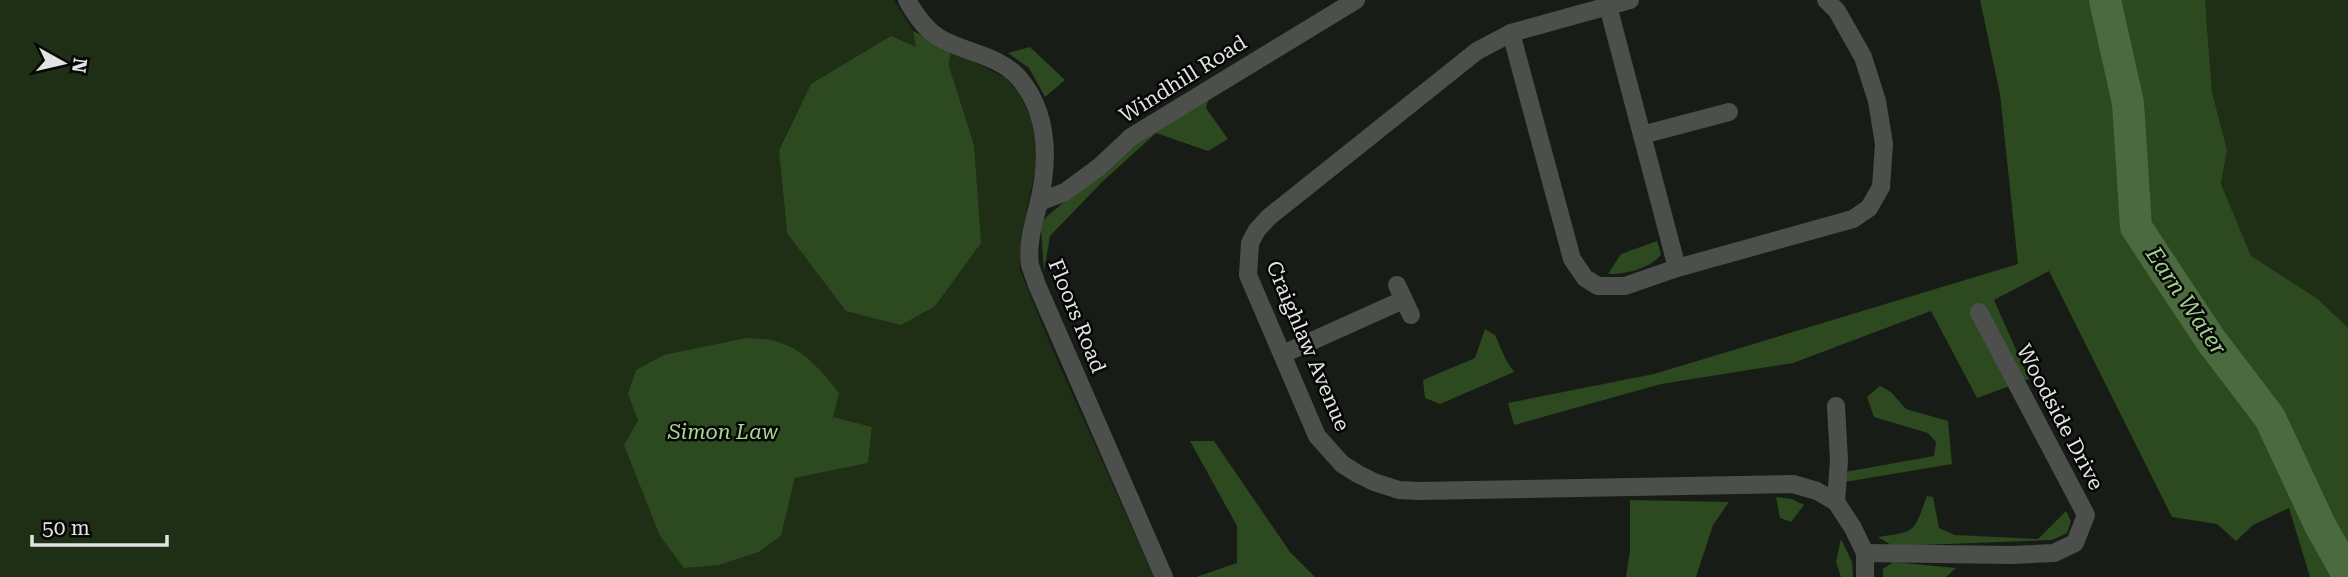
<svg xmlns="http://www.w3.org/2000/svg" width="2348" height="577" font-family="'Roboto Serif',serif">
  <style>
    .green { fill: #1e2f16; fill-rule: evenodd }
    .forest { fill: #2d491f }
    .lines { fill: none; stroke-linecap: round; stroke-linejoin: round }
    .river { stroke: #4c6a3f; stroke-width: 32 }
    .minor { stroke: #4d4f4c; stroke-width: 18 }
    .labels { text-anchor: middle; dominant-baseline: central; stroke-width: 5; stroke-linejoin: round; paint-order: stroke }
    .street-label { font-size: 21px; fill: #e1e4e0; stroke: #050605 }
    .park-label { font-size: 21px; font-style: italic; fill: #a7d793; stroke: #050605 }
    .water-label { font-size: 23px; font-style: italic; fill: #a1d08d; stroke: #050605 }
  </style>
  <rect width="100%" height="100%" fill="#181c16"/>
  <g class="green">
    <path d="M0 0H894L913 31 917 47 811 84 779 149 787 233 974 145 949 66 951 50 1006 78 1019 93 1037 131 1038 156 1021 237 1020 270 1053 351 1154 577H0ZM833 417 872 428 868 463 795 478 781 536 760 552 719 565 624 445 638 420Z"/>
    <polygon points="2205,0 2348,0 2348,328 2318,299 2251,257 2221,184 2227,150 2212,92"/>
  </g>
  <g class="forest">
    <polygon points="1980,0 2205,0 2212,92 2227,150 2221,184 2251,256 2318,299 2348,328 2348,577 2310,577 2289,508 2253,525 2236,541 2217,524 2172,517 2049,271 1994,300 2029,379 1977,398 1931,311 1793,363 1661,384 1514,425 1508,403 1654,374 2018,264 2000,94"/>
    <polygon points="913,31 951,50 949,66 974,145 981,243 935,306 901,325 846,311 787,233 779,150 811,84 891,36 916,47"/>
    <polygon points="1030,47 1065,80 1045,97 1029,68 1008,53"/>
    <polygon points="1209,97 1206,108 1228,139 1208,151 1156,133 1102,182 1050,236 1044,271 1041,227 1045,218 1122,153"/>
    <path d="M1657 241 1661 254C1652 268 1624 275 1608 274L1621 254Z"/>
    <polygon points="1485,329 1495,335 1506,360 1514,372 1440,404 1425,398 1423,380 1475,358"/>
    <path d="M746 338C755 339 765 338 774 341 802 347 822 371 839 393L833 417 872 427 868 463 795 478 781 536 759 552 719 565 684 568 660 536 624 445 638 420 628 394 636 370 664 355Z"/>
    <polygon points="1880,386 1891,392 1906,409 1948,421 1952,464 1845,482 1845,472 1934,456 1936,442 1928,433 1874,417 1867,397"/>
    <polygon points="1190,441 1214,441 1290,552 1315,577 1196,577 1237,563 1237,526"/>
    <path d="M1927 496 1933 497 1939 528 1955 535 2038 539 2066 511 2071 521 2067 533 2052 540 1893 546 1878 537C1918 531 1913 533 1927 496Z"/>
    <polygon points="1776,497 1792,499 1804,505 1791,522 1780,518"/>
    <polygon points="1630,500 1729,502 1713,525 1696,577 1626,577 1630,551"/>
    <polygon points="1841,539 1852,562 1853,577 1841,577 1836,562"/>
    <polygon points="1893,562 1956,568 1946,577 1883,577 1883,569"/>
  </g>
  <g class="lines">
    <polyline class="river" points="2105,0 2128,103 2136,227 2210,339 2270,418 2320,525 2348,575"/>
    <g class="minor">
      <path d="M907 0C915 14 924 28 938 37 964 53 998 54 1019 78 1050 115 1049 162 1038 206 1033 224 1027 246 1030 265 1032 271 1035 279 1037 285L1164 577"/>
      <polyline points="1630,0 1511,33 1477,51 1269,217 1257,230 1250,243 1248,275 1317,436 1342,464 1358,474 1374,482 1399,490 1419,491 1793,484 1817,491 1836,502 1853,528 1865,553 1865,577"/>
      <polyline points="1608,6 1677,268"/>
      <polyline points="1511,33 1572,259 1585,278 1598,286 1625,286 1677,268 1853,219 1869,208 1881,187 1884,144 1877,101 1863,57 1837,11 1826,0"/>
      <polyline points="1642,135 1729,112"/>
      <polyline points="1039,202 1065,192 1099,167 1131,137 1356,0"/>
      <polyline points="1397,285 1411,315"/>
      <polyline points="1283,354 1403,300"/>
      <polyline points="1836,406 1839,460 1836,502"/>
      <polyline points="1865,553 2011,555 2054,553 2075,543 2086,515 1979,312"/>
    </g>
  </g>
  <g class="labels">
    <g class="street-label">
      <text transform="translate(1183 79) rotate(-32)">Windhill Road</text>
      <text transform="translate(1077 316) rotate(68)">Floors Road</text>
      <text transform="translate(1308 346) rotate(67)">Craighlaw Avenue</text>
      <text transform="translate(2060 417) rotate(62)">Woodside Drive</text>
    </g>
    <g class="park-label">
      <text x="723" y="432">Simon Law</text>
    </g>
    <g class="water-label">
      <text transform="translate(2186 301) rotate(56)">Earn Water</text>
    </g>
  </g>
  <g transform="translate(63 63) rotate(98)" stroke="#050605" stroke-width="5" paint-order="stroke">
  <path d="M0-5L12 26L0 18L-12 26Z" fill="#e1e4e0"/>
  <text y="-10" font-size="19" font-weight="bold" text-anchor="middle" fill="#e1e4e0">N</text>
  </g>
  <path d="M32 535v10h135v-10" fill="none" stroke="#e1e4e0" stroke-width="3.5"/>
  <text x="42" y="535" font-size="21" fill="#e1e4e0" stroke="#050605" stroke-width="5" paint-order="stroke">50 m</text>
</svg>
